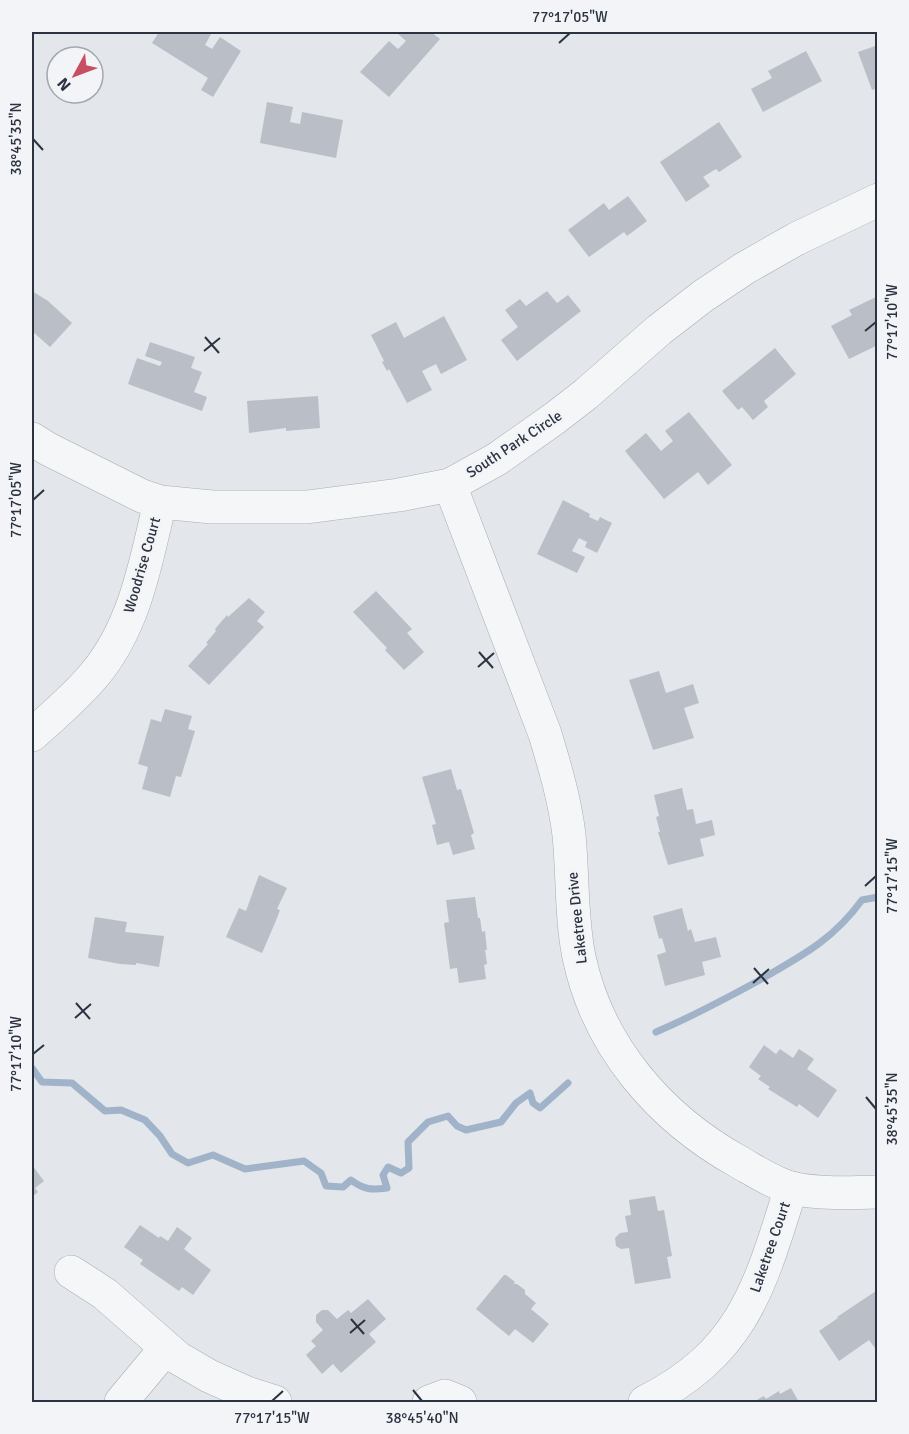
<svg xmlns="http://www.w3.org/2000/svg" width="909" height="1434" font-family="Signika,sans-serif">
  <style>
    .lines { fill: none; stroke-linecap: round; stroke-linejoin: round }
    .stream { stroke: #a0b3c8; stroke-width: 7 }
    .building { fill: #babfc7 }
    .minor-casing { stroke: #a8adb4; stroke-width: 34 }
    .minor { stroke: #f5f6f8; stroke-width: 33 }
    .ticks { fill: none; stroke: #2b3341; stroke-width: 2 }
    .labels { text-anchor: middle; dominant-baseline: central; stroke-width: 5; stroke-linejoin: round; paint-order: stroke }
    .street-label { font-size: 15px; fill: #2b3341; stroke: #f2f4f7 }
    .neatline { fill: none; stroke: #2b3341; stroke-width: 2 }
    .ticks-label { font-size: 15px; text-anchor: middle; fill: #2b3341 }
  </style>
  <rect width="100%" height="100%" fill="#e3e6ea"/>
  <g class="lines">
    <g class="stream">
      <path d="M656 1032C691 1017 725 999 758 981 801 956 832 941 862 900L878 897"/>
      <path d="M32 1068 42 1082 72 1083 105 1111 121 1110 145 1120 160 1136 172 1154 188 1163 213 1155 245 1169 304 1161 321 1173 326 1186 343 1187 351 1180C364 1190 372 1190 387 1188L383 1175 388 1167 401 1173 409 1168 408 1142 428 1122 448 1116 457 1126 466 1130 501 1122 516 1103 530 1093 533 1103 540 1108 568 1083"/>
    </g>
  </g>
  <g class="building">
    <polygon points="159,32 206,32 211,34 205,45 212,49 220,37 241,51 213,97 201,90 208,78 152,43"/>
    <polygon points="396,32 431,32 440,39 389,97 360,72 389,41 398,49 406,41"/>
    <polygon points="878,45 878,88 872,90 858,52"/>
    <polygon points="806,51 822,81 763,112 751,89 772,78 768,71"/>
    <polygon points="267,102 293,107 290,122 300,124 302,112 343,120 336,158 260,143"/>
    <polygon points="719,122 742,157 719,172 716,169 703,177 710,186 686,202 660,162"/>
    <polygon points="628,196 647,221 627,236 624,232 589,257 568,230 604,203 609,210"/>
    <polygon points="32,291 48,301 72,323 50,347 32,331"/>
    <polygon points="547,291 557,303 568,295 581,311 517,361 501,340 518,327 505,310 520,299 526,306"/>
    <polygon points="878,296 878,345 849,359 831,326 852,315 849,310"/>
    <polygon points="444,316 467,360 441,374 436,364 422,371 432,390 407,403 389,369 387,371 382,362 384,361 371,335 396,322 404,338"/>
    <polygon points="150,342 195,357 191,368 202,372 194,392 207,397 202,411 128,384 137,358 160,366 162,362 145,356"/>
    <polygon points="775,348 796,374 764,401 768,407 753,420 742,407 738,410 722,391"/>
    <polygon points="318,396 320,428 286,431 286,428 249,433 247,401"/>
    <polygon points="689,412 732,465 708,485 698,472 664,499 625,451 646,433 661,451 673,441 665,431"/>
    <polygon points="563,500 590,514 589,517 598,521 600,517 612,523 597,553 585,547 587,542 579,538 572,551 585,557 577,573 537,554"/>
    <polygon points="376,591 412,629 407,633 424,652 404,670 385,650 387,648 353,612"/>
    <polygon points="249,598 265,612 257,621 264,627 209,685 188,666 208,644 206,643 216,631 215,629 227,615 228,617"/>
    <polygon points="659,671 666,693 693,684 699,703 684,708 694,738 653,750 629,680"/>
    <polygon points="165,709 192,716 188,729 195,731 181,777 176,776 170,797 142,789 148,767 138,764 151,719 161,722"/>
    <polygon points="451,769 457,790 461,789 474,833 471,835 475,849 453,855 449,842 437,845 432,825 436,824 422,777"/>
    <polygon points="682,788 687,810 693,809 696,824 712,820 715,835 700,839 704,856 668,865 658,832 660,832 656,817 659,816 654,795"/>
    <polygon points="259,875 287,888 277,909 280,910 275,923 262,953 226,937 239,908 246,911"/>
    <polygon points="475,897 478,918 480,918 482,932 485,931 487,950 485,950 487,964 484,965 486,979 459,983 457,968 450,969 444,923 449,922 446,900"/>
    <polygon points="682,908 688,931 691,929 695,942 716,937 721,957 702,962 705,975 665,986 657,955 666,952 662,938 659,939 653,916"/>
    <polygon points="95,917 127,922 125,932 164,936 159,967 136,963 136,965 120,964 88,958"/>
    <polygon points="764,1045 776,1054 780,1049 793,1058 799,1049 814,1059 807,1069 837,1090 818,1118 799,1104 797,1107 768,1089 770,1087 758,1079 761,1076 749,1067"/>
    <polygon points="32,1165 44,1181 35,1188 38,1192 32,1197"/>
    <polygon points="655,1196 658,1211 664,1210 672,1256 667,1257 671,1278 635,1284 629,1248 621,1249 616,1246 615,1238 620,1233 628,1232 625,1216 631,1215 629,1200"/>
    <polygon points="140,1225 159,1238 160,1236 168,1241 177,1227 192,1238 184,1249 211,1270 193,1295 182,1287 179,1291 140,1264 143,1260 124,1247"/>
    <polygon points="504,1275 506,1275 515,1282 514,1284 517,1284 525,1290 525,1294 536,1303 531,1309 549,1324 533,1343 515,1329 509,1336 476,1309"/>
    <polygon points="876,1291 878,1352 869,1340 839,1361 819,1331 838,1318 837,1317"/>
    <polygon points="368,1299 386,1319 369,1334 376,1342 341,1373 333,1364 322,1374 306,1355 316,1346 311,1341 323,1330 316,1322 316,1315 322,1310 328,1310 337,1319 348,1310 351,1313"/>
    <polygon points="791,1388 799,1402 753,1402 764,1396 766,1399 779,1391 780,1394"/>
  </g>
  <g class="lines">
    <g class="minor-casing">
      <g id="minor">
        <polyline points="32,439 48,449 142,496 160,502 212,507 307,507 399,495 450,485 497,459 555,418 586,394 659,330 703,296 745,268 796,239 878,200"/>
        <path d="M450 485 545 734C555 767 565 801 569 835 573 876 571 918 579 957 598 1047 660 1118 739 1162 755 1171 773 1183 791 1188 818 1194 850 1193 878 1192"/>
        <path d="M32 735C53 716 76 697 95 674 135 626 146 562 160 502"/>
        <polyline points="71,1272 105,1294 178,1358 209,1376 247,1393 275,1402"/>
        <polyline points="121,1402 166,1348"/>
        <polyline points="429,1402 445,1396 460,1402"/>
        <path d="M645 1402C744 1352 760 1286 791 1188"/>
      </g>
    </g>
    <use href="#minor" class="minor"/>
  </g>
  <path class="ticks" d="M559 43 570 33M33 139 43 150M865 331 876 322M205 337 219 353M204 351 220 338M33 500 44 490M479 652 493 668M478 667 494 653M865 886 876 876M754 968 768 984M753 983 769 969M76 1003 90 1019M75 1018 91 1004M33 1054 44 1045M866 1097 876 1109M351 1319 364 1334M350 1333 365 1320M413 1390 422 1401M272 1401 283 1391"/>
  <g class="labels">
    <g class="street-label">
      <text transform="translate(514 444) rotate(-33)">South Park Circle</text>
      <text transform="translate(142 565) rotate(-74)">Woodrise Court</text>
      <text transform="translate(577 918) rotate(-96)">Laketree Drive</text>
      <text transform="translate(770 1247) rotate(-71)">Laketree Court</text>
    </g>
  </g>
  <rect width="909" height="1434" fill="none" stroke="#f2f4f7" stroke-width="66"/>
  <g transform="translate(75 75) rotate(229)"><circle r="28" fill="#f2f4f7" stroke="#a2a7ae" stroke-width="1.5"/>
  <path d="M0-4.5L10 22L0 15L-10 22Z" fill="#c84f62"/>
  <text y="-9" font-size="16" font-weight="bold" text-anchor="middle" fill="#2b3341">N</text>
  </g>
  <rect x="33" y="33" width="843" height="1368" class="neatline"/>
  <g class="ticks-label">
    <text x="570" y="22">77°17'05"W</text>
    <text transform="translate(16 139) rotate(-90)" y="5">38°45'35"N</text>
    <text transform="translate(892 322) rotate(-90)" y="5">77°17'10"W</text>
    <text transform="translate(16 500) rotate(-90)" y="5">77°17'05"W</text>
    <text transform="translate(892 876) rotate(-90)" y="5">77°17'15"W</text>
    <text transform="translate(16 1054) rotate(-90)" y="5">77°17'10"W</text>
    <text transform="translate(892 1109) rotate(-90)" y="5">38°45'35"N</text>
    <text x="272" y="1423">77°17'15"W</text>
    <text x="422" y="1423">38°45'40"N</text>
  </g>
</svg>
